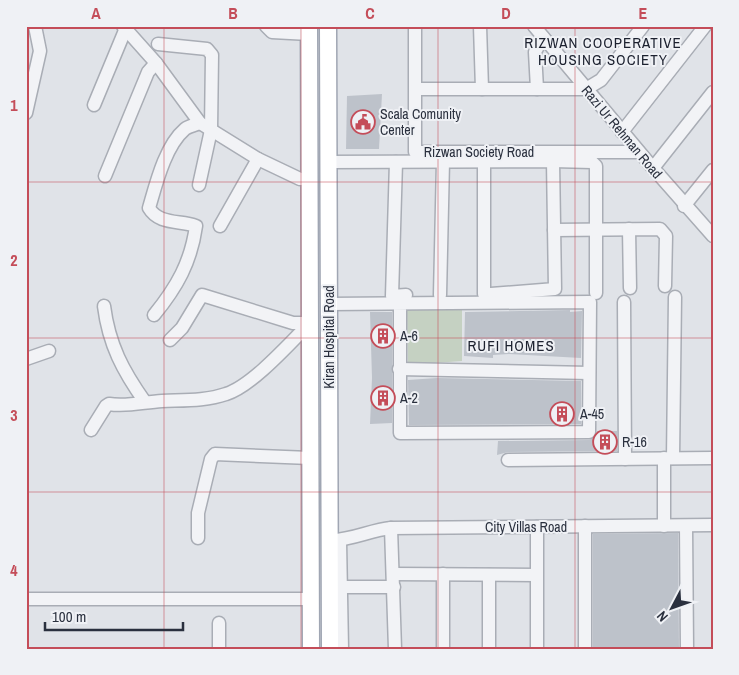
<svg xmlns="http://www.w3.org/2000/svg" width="739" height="675" font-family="'Archivo Narrow',sans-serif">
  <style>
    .green { fill: #c5d1c2 }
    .building { fill: #bdc2ca }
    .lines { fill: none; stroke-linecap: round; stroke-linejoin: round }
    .minor-casing { stroke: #a9adb5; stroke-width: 15 }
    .major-casing { stroke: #a0a6b3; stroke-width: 19 }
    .minor { stroke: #f2f3f6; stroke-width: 12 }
    .major { stroke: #fff; stroke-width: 16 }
    .grid { fill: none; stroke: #c44d59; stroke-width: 1; stroke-opacity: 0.55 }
    .labels { text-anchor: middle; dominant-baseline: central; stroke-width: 4; stroke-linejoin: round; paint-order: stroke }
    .poi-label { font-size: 14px; fill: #2a303e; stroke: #eff1f5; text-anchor: start }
    .street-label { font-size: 14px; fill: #2a303e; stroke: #eff1f5 }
    .neighbourhood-label { font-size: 15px; letter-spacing: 1px; fill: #1c212f; stroke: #eff1f5 }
    .neatline { fill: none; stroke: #c44d59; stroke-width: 2 }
    .grid-label { font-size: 16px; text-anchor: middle; font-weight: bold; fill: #c44d59 }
  </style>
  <rect width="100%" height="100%" fill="#e0e3e8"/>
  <polygon class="green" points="407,309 462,310 462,361 408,365"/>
  <g class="building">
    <polygon points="382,94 379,149 346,149 347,96"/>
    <polygon points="570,310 570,312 582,311 581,358 509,354 493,355 493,358 464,356 465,312"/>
    <polygon points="370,312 392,312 392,423 370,424 372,378"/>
    <polygon points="437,378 581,381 581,424 409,425 408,380"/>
    <polygon points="597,431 617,431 617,451 508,452 497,455 498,441 589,440 596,436"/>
    <polygon points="678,533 679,649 593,649 593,534"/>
  </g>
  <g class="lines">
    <g class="minor-casing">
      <g id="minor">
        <polyline points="123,26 156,63 200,123 258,159 300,179 310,179"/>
        <polyline points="266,26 272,32 309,34"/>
        <polyline points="415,26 415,152 639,152"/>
        <polyline points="480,26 482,89"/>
        <polyline points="534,26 653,168 713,236"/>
        <polyline points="158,44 207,49 212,55 211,130 199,185"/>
        <polyline points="416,89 586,89 601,80 643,26"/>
        <polyline points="537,89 535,52 543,37"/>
        <polyline points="94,105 126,28"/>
        <polyline points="26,113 40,51 35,26"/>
        <polyline points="622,132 705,26"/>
        <polyline points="553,161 592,162 596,166 596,293"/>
        <polyline points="329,162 553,161 555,289 491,294"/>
        <polyline points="396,162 392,296 406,295"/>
        <polyline points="653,168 713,92"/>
        <polyline points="105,176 148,72 156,63"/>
        <polyline points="684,206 713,170"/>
        <polyline points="220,226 258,159"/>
        <polyline points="629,229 630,288"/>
        <polyline points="554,230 660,229 666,236 665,286"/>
        <polyline points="484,294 484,162"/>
        <polyline points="440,295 443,161"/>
        <polyline points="624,302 625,459"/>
        <polyline points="329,304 590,302 589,432 400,433 400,302"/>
        <path d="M104 306C109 345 123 371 145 402"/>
        <path d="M154 315C177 287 191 262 196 226 180 220 159 225 149 208 156 184 165 146 185 129 189 126 195 125 200 123"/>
        <polyline points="170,340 182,328 202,295 293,323 310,323"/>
        <polyline points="26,359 49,351"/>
        <polyline points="399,369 589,373"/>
        <path d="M91 430 106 406 109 404C127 407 144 402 162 401 183 400 206 401 226 394 252 386 290 343 310 323"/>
        <polyline points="664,458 664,526"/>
        <polyline points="673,458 675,297"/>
        <polyline points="508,460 713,458"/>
        <polyline points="686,526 687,649"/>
        <polyline points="537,527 537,649"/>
        <polyline points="391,528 395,649"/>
        <polyline points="198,538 198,513 211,459 215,454 310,458"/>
        <path d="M330 540C350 541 370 530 391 528L713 525"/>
        <polyline points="340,541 342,649"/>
        <polyline points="394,574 536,575"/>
        <polyline points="333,587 394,587"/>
        <polyline points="26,599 311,599"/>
        <polyline points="219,649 219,623"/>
        <polyline points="443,649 443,574"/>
        <polyline points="489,649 489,575"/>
        <polyline points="585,649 585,526"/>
      </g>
    </g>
    <g class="major-casing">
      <g id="major">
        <polyline points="309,26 311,649"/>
        <polyline points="328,26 330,649"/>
      </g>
    </g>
    <use href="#minor" class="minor"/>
    <use href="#major" class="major"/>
  </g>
  <path class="grid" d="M164 26V649M301 26V649M438 26V649M575 26V649M26 182H713M26 338H713M26 492H713"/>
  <defs>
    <g id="civic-ring" transform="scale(1.25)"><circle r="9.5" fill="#eff1f5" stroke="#c44d59" stroke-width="1.5"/><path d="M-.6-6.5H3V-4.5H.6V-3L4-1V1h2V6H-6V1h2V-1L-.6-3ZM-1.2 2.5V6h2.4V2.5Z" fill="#c44d59"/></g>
    <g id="building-ring" transform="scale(1.25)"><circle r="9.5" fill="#eff1f5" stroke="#c44d59" stroke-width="1.5"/><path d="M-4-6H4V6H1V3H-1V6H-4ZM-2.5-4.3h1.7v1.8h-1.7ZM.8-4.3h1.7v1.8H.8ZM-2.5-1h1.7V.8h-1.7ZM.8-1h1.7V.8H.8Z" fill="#c44d59"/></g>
  </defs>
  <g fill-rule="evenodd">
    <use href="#civic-ring" x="363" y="122"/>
    <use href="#building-ring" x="383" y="336"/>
    <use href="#building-ring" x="383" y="398"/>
    <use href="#building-ring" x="562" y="414"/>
    <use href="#building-ring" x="605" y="442"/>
  </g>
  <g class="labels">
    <g class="poi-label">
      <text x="380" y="114">Scala Comunity<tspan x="380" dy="16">Center</tspan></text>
      <text x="400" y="336">A-6</text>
      <text x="400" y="398">A-2</text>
      <text x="580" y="414">A-45</text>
      <text x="622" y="442">R-16</text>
    </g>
    <g class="street-label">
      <text transform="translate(622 132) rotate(50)">Razi Ur Rehman Road</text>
      <text x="479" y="152">Rizwan Society Road</text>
      <text transform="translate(329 337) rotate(-90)">Kiran Hospital Road</text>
      <text x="526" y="527">City Villas Road</text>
    </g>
    <g class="neighbourhood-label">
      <text x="603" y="42">RIZWAN COOPERATIVE<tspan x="603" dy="17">HOUSING SOCIETY</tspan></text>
      <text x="511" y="345">RUFI HOMES</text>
    </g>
  </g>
  <rect width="739" height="675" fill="none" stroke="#eff1f5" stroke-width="55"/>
  <g transform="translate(672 608) rotate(229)" stroke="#eff1f5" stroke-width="4" paint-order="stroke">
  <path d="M0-4L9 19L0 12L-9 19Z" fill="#2a303e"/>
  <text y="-8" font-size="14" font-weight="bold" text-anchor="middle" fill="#2a303e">N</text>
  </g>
  <path d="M45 622v8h138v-8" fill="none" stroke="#2a303e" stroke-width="2.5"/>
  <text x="52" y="622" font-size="15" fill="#2a303e" stroke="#eff1f5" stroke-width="4" paint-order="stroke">100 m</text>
  <rect x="28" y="28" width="684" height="620" class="neatline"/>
  <g class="grid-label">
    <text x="96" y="19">A</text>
    <text x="233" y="19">B</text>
    <text x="370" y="19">C</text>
    <text x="506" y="19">D</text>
    <text x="643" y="19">E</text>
    <text x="14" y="111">1</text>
    <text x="14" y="266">2</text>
    <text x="14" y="421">3</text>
    <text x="14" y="576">4</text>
  </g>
</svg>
